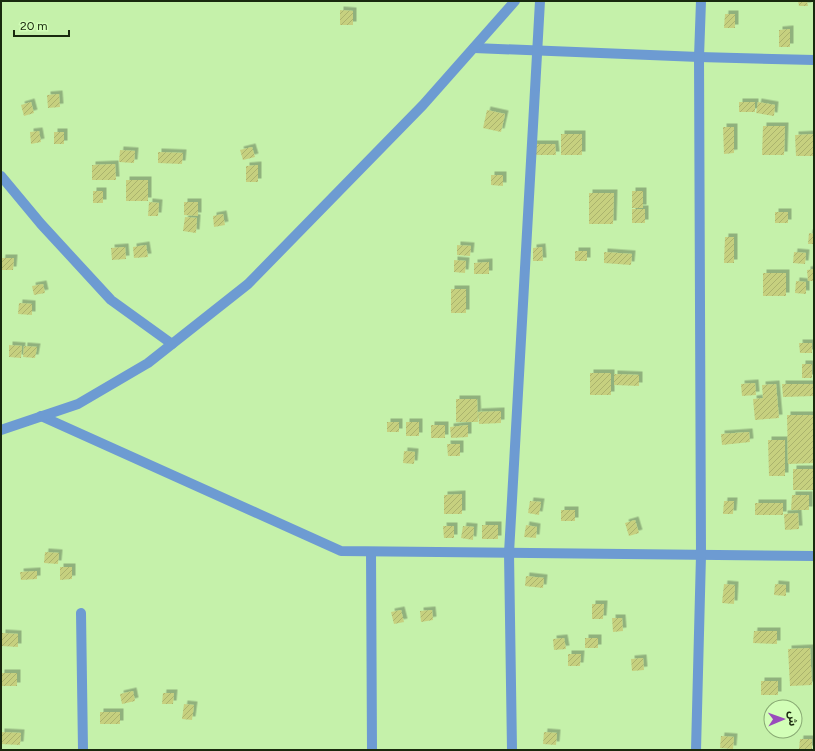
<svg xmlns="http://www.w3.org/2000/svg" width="815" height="751" font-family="Figtree,'Noto Sans Arabic',sans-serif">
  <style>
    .building { fill: url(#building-hatch); filter: url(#shadow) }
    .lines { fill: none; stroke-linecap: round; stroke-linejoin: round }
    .street { stroke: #6d9bd2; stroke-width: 10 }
  </style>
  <defs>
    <pattern id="building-hatch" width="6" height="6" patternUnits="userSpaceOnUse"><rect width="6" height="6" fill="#c6d07f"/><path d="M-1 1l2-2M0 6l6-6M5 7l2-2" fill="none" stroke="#aab36d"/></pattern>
    <filter id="shadow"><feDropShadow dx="3.5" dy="-3.5" stdDeviation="0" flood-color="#0004"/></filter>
  </defs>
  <rect width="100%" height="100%" fill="#c5f1aa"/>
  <g class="building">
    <polygon points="798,1 807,1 808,6 799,6"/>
    <polygon points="340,10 353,11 353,25 340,25"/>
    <polygon points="725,14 735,14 735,28 724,28"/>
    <polygon points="790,29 790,47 779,47 779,30"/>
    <polygon points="59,94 60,107 48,108 47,95"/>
    <polygon points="31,102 34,113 24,116 21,105"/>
    <rect x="739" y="102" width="16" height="10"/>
    <polygon points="758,102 775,105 774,116 756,113"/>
    <polygon points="487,110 505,114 501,132 483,128"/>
    <polygon points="763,126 785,126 784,155 762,155"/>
    <polygon points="723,127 734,127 734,153 724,154"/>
    <polygon points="39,131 41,142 31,144 30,132"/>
    <rect x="54" y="132" width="10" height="12"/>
    <rect x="561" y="134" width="21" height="21"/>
    <polygon points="814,134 814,156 796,156 795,135"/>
    <polygon points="533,144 555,144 556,155 534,155"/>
    <polygon points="252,147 255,157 243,160 240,150"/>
    <polygon points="120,150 135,151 134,163 119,162"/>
    <polygon points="158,152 183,153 182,164 158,163"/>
    <polygon points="115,164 116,180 92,180 92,165"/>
    <polygon points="258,165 258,182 246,182 246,166"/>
    <polygon points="491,175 503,175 503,186 491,185"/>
    <rect x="126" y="180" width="22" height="21"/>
    <rect x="93" y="191" width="10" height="12"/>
    <rect x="632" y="191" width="11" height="17"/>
    <polygon points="589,193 614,193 613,224 589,224"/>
    <polygon points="149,202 159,203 158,216 148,216"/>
    <polygon points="184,202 198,202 198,216 184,215"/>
    <rect x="632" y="209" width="13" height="14"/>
    <rect x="775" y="212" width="13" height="11"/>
    <polygon points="223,214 225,225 214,227 213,216"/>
    <polygon points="185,217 197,218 196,233 183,231"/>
    <polygon points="809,233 814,234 814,244 808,244"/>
    <polygon points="725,237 734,237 734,263 724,263"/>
    <polygon points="146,245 148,257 134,258 133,247"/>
    <polygon points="457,245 471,246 470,256 457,255"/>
    <polygon points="125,247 126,259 112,260 111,248"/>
    <polygon points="542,247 543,261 533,261 533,248"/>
    <rect x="575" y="251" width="12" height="10"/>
    <polygon points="604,252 632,254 631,265 604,263"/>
    <polygon points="794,252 806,253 805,264 793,263"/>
    <polygon points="2,258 14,258 13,270 1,270"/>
    <polygon points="454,260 466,261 465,273 454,272"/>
    <polygon points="489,262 489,274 474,274 474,263"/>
    <polygon points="814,269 814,281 808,281 807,270"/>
    <rect x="763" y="273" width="23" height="23"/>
    <polygon points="796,281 806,282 806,294 795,293"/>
    <polygon points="43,284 45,293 34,295 32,286"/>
    <rect x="451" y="289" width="15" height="24"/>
    <polygon points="19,303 32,304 32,315 18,314"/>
    <polygon points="799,343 812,343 812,353 800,353"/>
    <polygon points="9,345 22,346 21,358 9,357"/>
    <polygon points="24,346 37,347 35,358 23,357"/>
    <rect x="802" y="364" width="10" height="14"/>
    <rect x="590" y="373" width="21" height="22"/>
    <polygon points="614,374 639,375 639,386 614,385"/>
    <polygon points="755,383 756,395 742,396 741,384"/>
    <polygon points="776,384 779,418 755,420 753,399 763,398 762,385"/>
    <polygon points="782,384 814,384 814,396 783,397"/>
    <polygon points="456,399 477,399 478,422 456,422"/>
    <polygon points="501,411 501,423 479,424 478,412"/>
    <polygon points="787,415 813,415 814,463 788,464"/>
    <rect x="387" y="422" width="12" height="10"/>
    <rect x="406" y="422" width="13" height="14"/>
    <rect x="431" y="425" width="14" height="13"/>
    <polygon points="468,425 468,437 451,438 450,427"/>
    <polygon points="749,432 750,442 722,445 721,434"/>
    <polygon points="768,440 785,440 785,476 769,476"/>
    <polygon points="447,444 460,444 460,456 448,456"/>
    <polygon points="404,451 415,452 414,464 403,463"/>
    <polygon points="793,469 814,469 813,490 793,490"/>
    <polygon points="462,494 462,514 444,514 444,495"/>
    <polygon points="792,495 809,495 809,510 791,510"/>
    <polygon points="530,501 541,502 539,515 528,513"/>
    <polygon points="724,501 734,501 733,514 723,514"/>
    <rect x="755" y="503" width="28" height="12"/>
    <rect x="561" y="510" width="14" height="11"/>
    <polygon points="798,513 799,529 785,530 784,514"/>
    <polygon points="635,520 639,533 629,536 625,523"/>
    <rect x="482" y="525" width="16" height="14"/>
    <polygon points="526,525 537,527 536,538 524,537"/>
    <polygon points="443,526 454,526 454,538 444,538"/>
    <polygon points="463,526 474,527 473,540 461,538"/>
    <polygon points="45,552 59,553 58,564 44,563"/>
    <polygon points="60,567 72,567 72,579 60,580"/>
    <polygon points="37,571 37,579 21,580 20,572"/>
    <polygon points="526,576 544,578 543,588 525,586"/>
    <polygon points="724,584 735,585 734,604 722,603"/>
    <polygon points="775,584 786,585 786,596 774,595"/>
    <polygon points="592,604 604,604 603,619 592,619"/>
    <polygon points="401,610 404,622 394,624 391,612"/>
    <polygon points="432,610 433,620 421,622 420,611"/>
    <polygon points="612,618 622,618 623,631 613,632"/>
    <polygon points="754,631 777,631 777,644 753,643"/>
    <polygon points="2,633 18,634 18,647 2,646"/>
    <polygon points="564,638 566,649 554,650 553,639"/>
    <rect x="585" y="638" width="13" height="10"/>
    <polygon points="810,648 812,685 790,686 788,649"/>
    <polygon points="568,654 581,654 580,666 568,666"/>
    <polygon points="643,658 644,670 632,671 631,659"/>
    <rect x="1" y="673" width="16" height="13"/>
    <rect x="761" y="681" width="17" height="14"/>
    <polygon points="133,691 135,701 122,704 120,694"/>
    <polygon points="163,693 174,693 173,704 162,704"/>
    <polygon points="184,704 194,705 192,720 182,719"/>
    <rect x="100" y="712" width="20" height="12"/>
    <polygon points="1,732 21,733 20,745 1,744"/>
    <polygon points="544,732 557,733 556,745 543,744"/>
    <polygon points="721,736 734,737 733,749 720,748"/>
    <polygon points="800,739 812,739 812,749 799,749"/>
  </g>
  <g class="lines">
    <g class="street">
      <polyline points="474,48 699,57 814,60"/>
      <polyline points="1,176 41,224 111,300 172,344"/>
      <polyline points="41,416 341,551 814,556"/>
      <polyline points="1,430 78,404 148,363 248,284 423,105 515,1"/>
      <polyline points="371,552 372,750"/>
      <polyline points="81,613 83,750"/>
      <polyline points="512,750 509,553 540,1"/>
      <polyline points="696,750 701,555 699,57 701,1"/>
    </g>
  </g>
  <rect width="815" height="751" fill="none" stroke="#19290e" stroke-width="4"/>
  <g transform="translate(783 719) rotate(88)"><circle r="19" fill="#d2feb7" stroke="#88a973"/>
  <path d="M0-3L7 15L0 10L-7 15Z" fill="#994bbc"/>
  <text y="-6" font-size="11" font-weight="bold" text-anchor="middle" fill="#19290e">ش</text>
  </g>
  <path d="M14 30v6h55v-6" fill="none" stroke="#19290e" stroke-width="2"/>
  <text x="20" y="30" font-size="12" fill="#19290e" stroke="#d2feb7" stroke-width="3" paint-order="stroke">20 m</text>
</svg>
